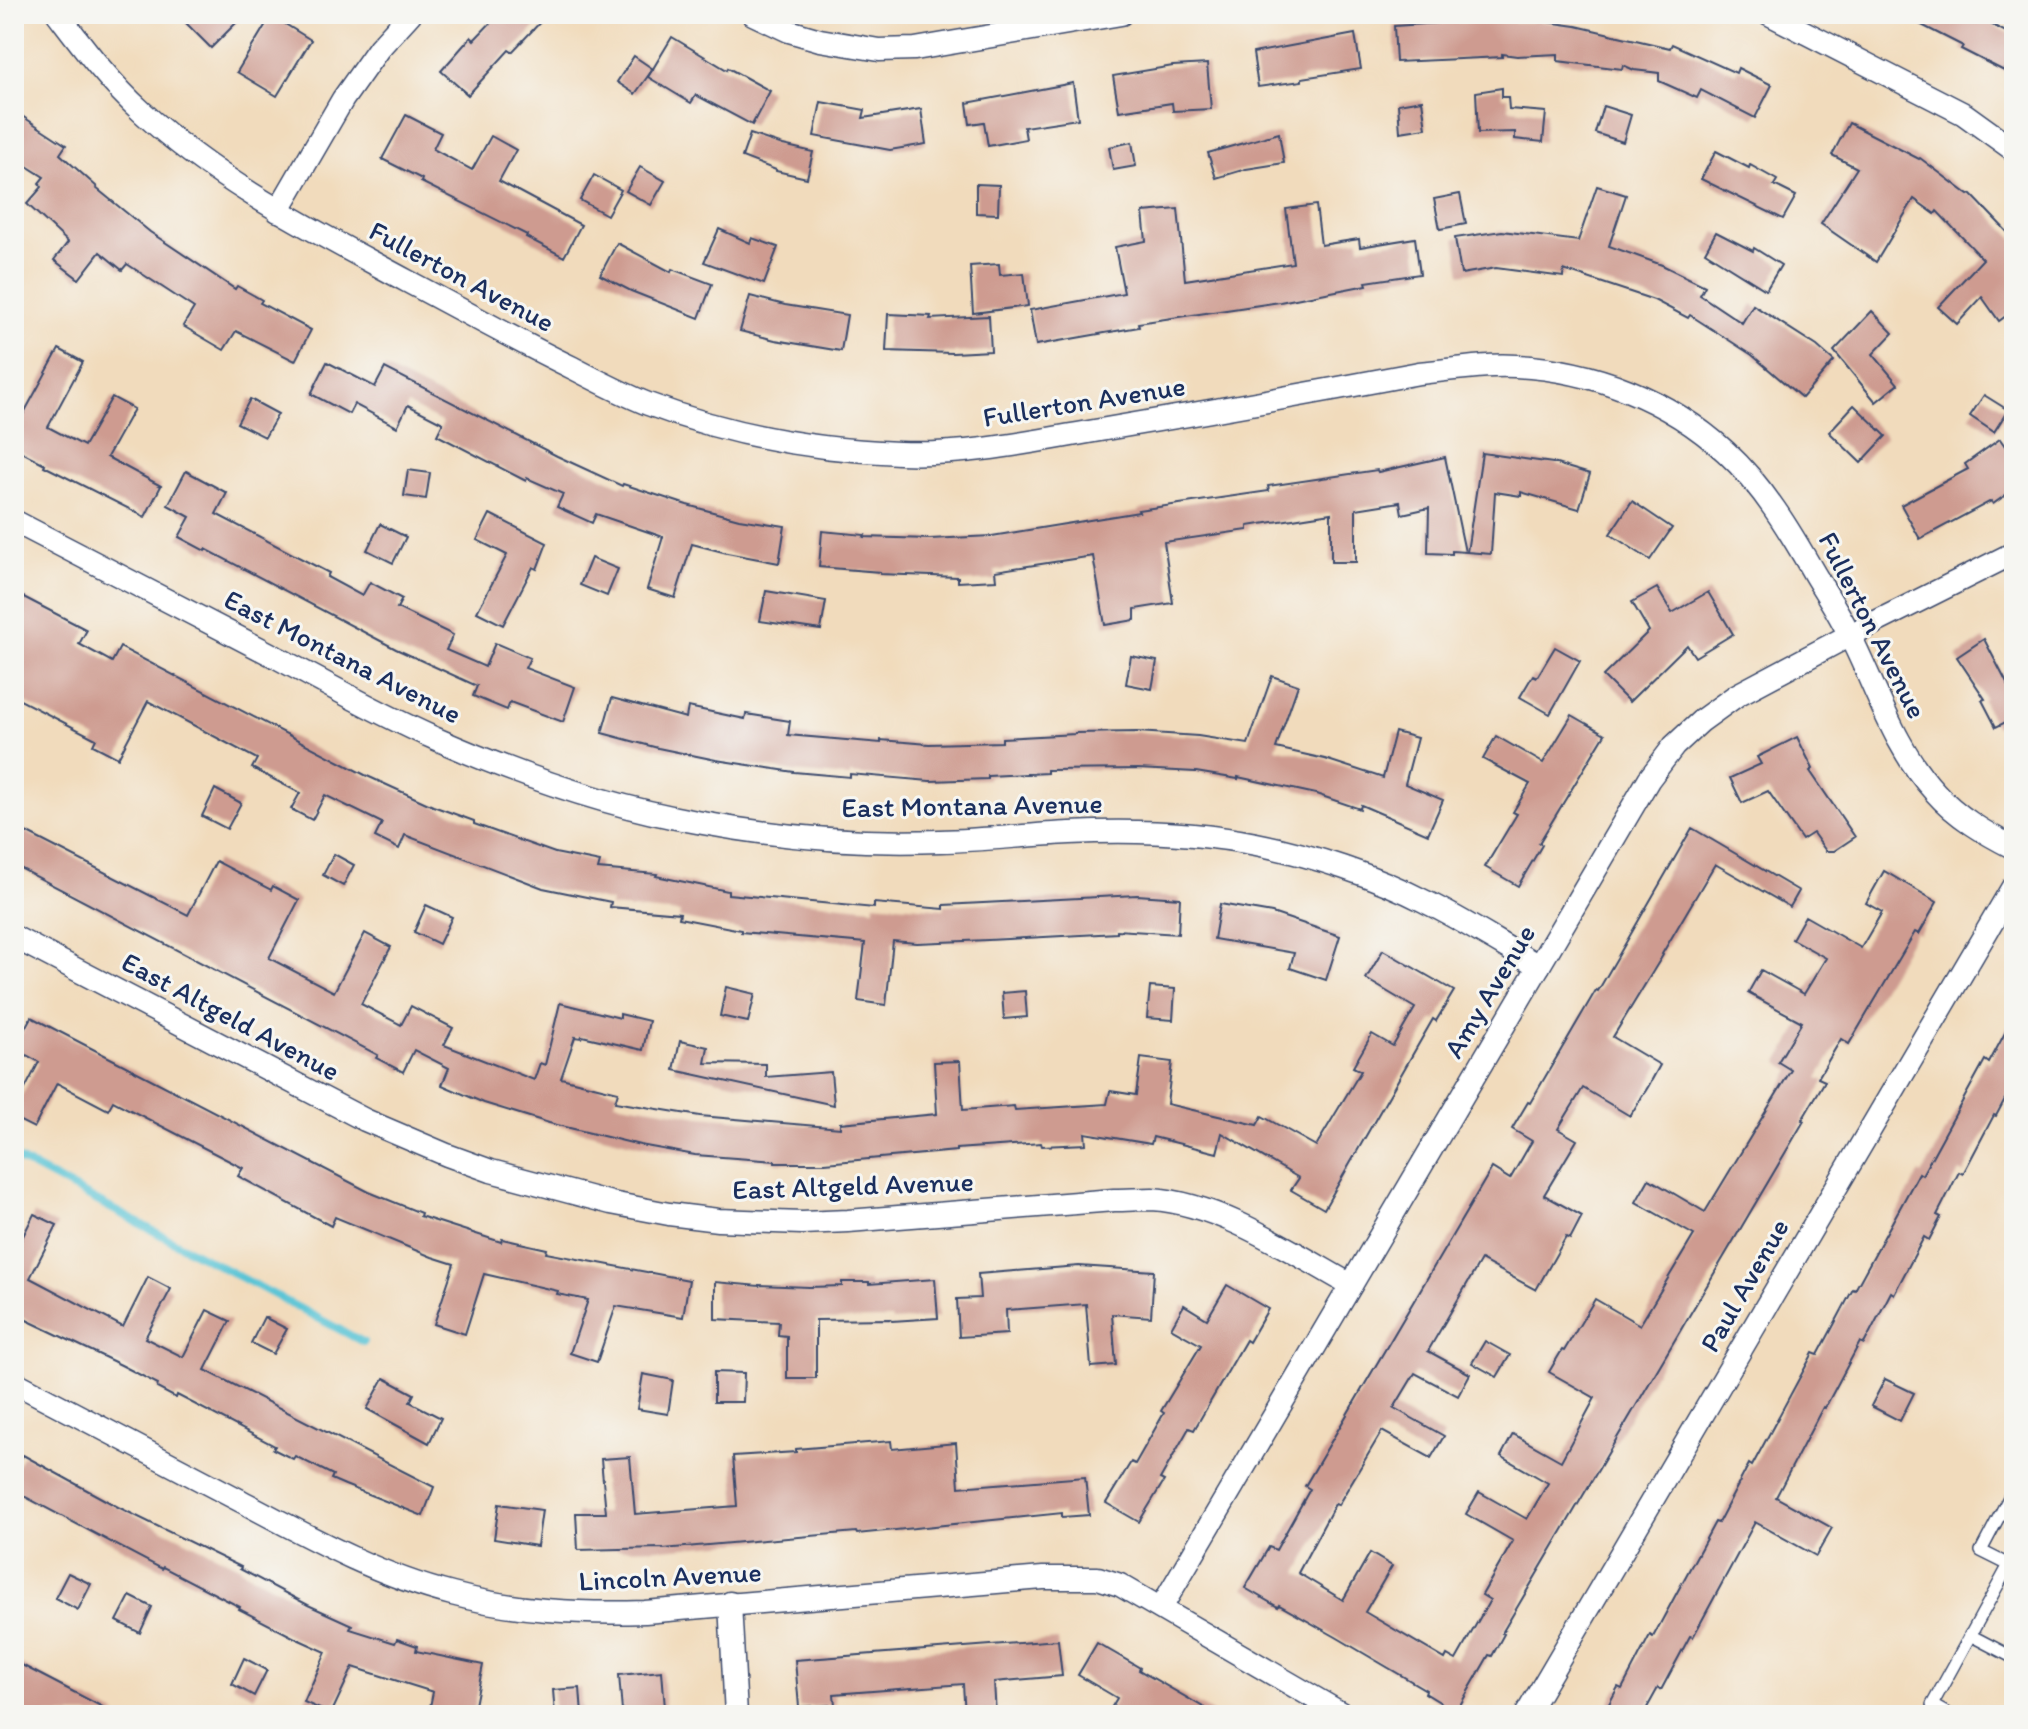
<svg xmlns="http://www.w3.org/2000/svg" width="2028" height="1729" font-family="Itim,sans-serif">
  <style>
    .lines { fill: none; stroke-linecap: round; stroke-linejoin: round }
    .stream { stroke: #5ac4d5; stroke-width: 8 }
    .building { fill: #ce9b90 }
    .service-casing { stroke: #3b496c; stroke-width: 14 }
    .minor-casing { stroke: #3b496c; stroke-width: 25 }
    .service { stroke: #fff; stroke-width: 11 }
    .minor { stroke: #fff; stroke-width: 22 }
    .labels { text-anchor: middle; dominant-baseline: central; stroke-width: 6; stroke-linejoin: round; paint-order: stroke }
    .street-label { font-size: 28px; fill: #1b2f5e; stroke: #f6f6f2 }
  </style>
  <rect width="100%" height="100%" fill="#f6f6f2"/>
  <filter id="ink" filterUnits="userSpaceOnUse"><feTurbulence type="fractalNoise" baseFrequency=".0125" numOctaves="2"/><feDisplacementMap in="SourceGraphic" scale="16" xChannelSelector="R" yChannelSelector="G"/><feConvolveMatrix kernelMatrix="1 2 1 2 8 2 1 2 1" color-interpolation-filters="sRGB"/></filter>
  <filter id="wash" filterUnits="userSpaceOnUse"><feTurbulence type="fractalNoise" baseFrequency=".006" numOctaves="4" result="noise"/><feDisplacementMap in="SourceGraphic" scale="32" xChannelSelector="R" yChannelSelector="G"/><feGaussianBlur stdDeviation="1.8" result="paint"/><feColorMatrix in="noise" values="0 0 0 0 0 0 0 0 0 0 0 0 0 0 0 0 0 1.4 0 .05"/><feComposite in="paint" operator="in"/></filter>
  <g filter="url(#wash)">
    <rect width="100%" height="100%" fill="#f1dbbc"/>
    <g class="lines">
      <polyline class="stream" points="14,1157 363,1342"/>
    </g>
    <g id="blocks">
      <g class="building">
        <polygon points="177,14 245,14 211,48"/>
        <polygon points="499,14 548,14 512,52 509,50 468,95 441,71 471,37 474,40"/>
        <polygon points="1900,14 1971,14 2014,36 2014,76 1961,49 1963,46"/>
        <polygon points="269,19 277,19 311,40 277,96 237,72"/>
        <polygon points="1533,20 1576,26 1670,48 1672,44 1736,73 1738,68 1772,85 1755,118 1701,90 1697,98 1659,81 1659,73 1634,70 1623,65 1622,69 1558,61 1558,54 1517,56 1502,54 1502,57 1396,62 1394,26 1454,22 1533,22"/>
        <polygon points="1355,34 1361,69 1302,78 1302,81 1258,87 1253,53"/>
        <polygon points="672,37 727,70 728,68 770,91 752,125 696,95 691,103 648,77"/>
        <polygon points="634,56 653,69 635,94 617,82"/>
        <polygon points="1207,64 1211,109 1173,111 1172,103 1119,111 1113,76 1173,66"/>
        <polygon points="1073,83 1078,119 1024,127 1026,139 988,146 984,122 970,124 967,103"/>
        <polygon points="1502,88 1502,97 1508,97 1509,109 1546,112 1543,142 1515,139 1515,132 1478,133 1476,92"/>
        <polygon points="1422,100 1426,128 1400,132 1398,104"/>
        <polygon points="821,102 865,110 863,118 921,109 926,144 890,150 814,136"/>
        <polygon points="1603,106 1631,115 1623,142 1595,133"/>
        <polygon points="406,115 441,133 433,149 472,170 491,136 516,150 499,181 581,225 564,257 526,237 527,235 421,182 422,179 382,159"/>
        <polygon points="22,116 66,145 60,154 97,187 96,188 150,232 235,289 237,286 262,300 260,303 311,330 295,361 236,331 224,350 183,326 194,308 127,264 122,270 100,252 79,279 54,260 68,242 27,204 42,187 39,183 44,177 14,158 14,128"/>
        <polygon points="1849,123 1919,159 1920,158 1969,195 1971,194 2014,239 2014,310 1999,321 1982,297 1957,324 1938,307 1983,259 1937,211 1935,214 1914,199 1876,262 1821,224 1857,168 1832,155"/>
        <polygon points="1279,133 1284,163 1246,169 1216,178 1208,153"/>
        <polygon points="750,134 783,145 813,152 807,178 776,171 776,170 742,157"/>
        <polygon points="1132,142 1136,166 1113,170 1109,147"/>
        <polygon points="1716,151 1749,168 1750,165 1777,180 1774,185 1796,196 1783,219 1701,179"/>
        <polygon points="640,167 665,181 651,205 626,191"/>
        <polygon points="594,175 621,190 607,215 580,200"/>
        <polygon points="976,184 999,185 998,214 976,213"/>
        <polygon points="1597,186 1626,195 1609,246 1662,265 1705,286 1700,295 1742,323 1753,305 1817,346 1834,361 1802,398 1752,355 1690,315 1688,318 1654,300 1564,270 1563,277 1496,268 1461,274 1455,238 1502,231 1578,241"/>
        <polygon points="1460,194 1466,224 1440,229 1434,199"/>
        <polygon points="1316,205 1321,245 1359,239 1360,247 1415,238 1420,274 1366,282 1367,285 1280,302 1138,323 1139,327 1036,345 1030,310 1124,293 1115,247 1146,241 1143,212 1178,209 1185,280 1293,263 1286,209"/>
        <polygon points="719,229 750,243 752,238 778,247 764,284 704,262"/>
        <polygon points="1716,232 1753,251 1754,248 1781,265 1766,290 1705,252"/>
        <polygon points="617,243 671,272 672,269 712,284 699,318 631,291 600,275"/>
        <polygon points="999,264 1000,275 1024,273 1028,306 973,313 970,266"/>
        <polygon points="750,296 785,305 847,315 841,351 775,340 740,331"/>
        <polygon points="1872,311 1893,333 1873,354 1898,384 1876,402 1834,351"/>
        <polygon points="888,314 931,316 930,319 989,316 991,351 953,353 886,351"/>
        <polygon points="59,349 83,362 48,427 84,446 112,397 134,409 107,457 161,486 145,517 44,466 45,464 14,448 14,408 24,413"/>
        <polygon points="327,362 375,387 385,368 557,456 622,486 623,484 687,505 739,519 785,526 779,563 727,553 692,544 675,598 647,589 663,537 596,514 592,523 557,507 563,494 527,478 526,481 437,435 443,423 408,405 397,427 354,404 349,414 311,394"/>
        <polygon points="1984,395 2008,410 1994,432 1970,416"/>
        <polygon points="250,399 278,414 265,437 237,423"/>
        <polygon points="1854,405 1886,436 1861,463 1829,432"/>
        <polygon points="2000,439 2014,459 2014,489 1993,504 1991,501 1920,539 1901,505 1968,469 1965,464"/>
        <polygon points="1482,453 1553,463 1590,474 1579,509 1521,492 1521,496 1495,492 1491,554 1467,552"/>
        <polygon points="1445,457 1465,552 1452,551 1452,554 1428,553 1429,508 1402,514 1400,502 1356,509 1356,562 1331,562 1331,513 1248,526 1248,530 1164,542 1173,603 1135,609 1135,620 1105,625 1093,556 995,571 996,580 958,582 958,577 880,574 880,572 819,567 822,531 865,535 864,537 930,539 992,536 1139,512 1138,510 1269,491 1268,486 1377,470 1378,472"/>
        <polygon points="408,470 430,473 426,499 404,496"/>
        <polygon points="186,471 227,493 216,514 329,573 327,577 362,596 370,582 402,599 397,608 453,635 446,650 485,667 495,643 530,658 525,668 575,687 563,722 510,702 507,710 473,696 477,686 396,649 206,549 205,551 179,537 190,517 168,505"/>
        <polygon points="1632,501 1672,528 1650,560 1610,534"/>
        <polygon points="490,514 547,543 537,569 533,567 503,625 477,612 507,555 477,540"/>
        <polygon points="380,524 406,537 393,563 367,550"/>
        <polygon points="591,558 618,569 607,596 580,585"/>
        <polygon points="1657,588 1672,613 1708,592 1733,634 1695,657 1687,645 1629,702 1603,676 1649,631 1632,602"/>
        <polygon points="766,591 826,601 821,630 760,621"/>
        <polygon points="14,592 87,630 79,644 112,662 120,647 365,775 433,806 474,821 474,824 555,853 600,862 598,869 657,874 656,876 728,891 728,894 874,908 874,903 944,909 944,905 1137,895 1180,898 1178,934 1117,930 1117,933 988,940 917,943 893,941 886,1005 858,1001 865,943 741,932 741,930 679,918 680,913 610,907 611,902 543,888 405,835 399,849 375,837 382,823 325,795 312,820 291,809 300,793 252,768 257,759 148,701 118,758 93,745 96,739 14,697"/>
        <polygon points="1984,639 2014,697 2014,718 1996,727 1982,700 1985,699 1957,657"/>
        <polygon points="1555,647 1580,661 1550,714 1520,697 1533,675 1537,677"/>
        <polygon points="1131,656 1157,661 1152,689 1126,684"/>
        <polygon points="1272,676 1298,685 1276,748 1325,759 1383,778 1395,732 1417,738 1405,784 1443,800 1428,834 1361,805 1360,809 1316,794 1238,777 1238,779 1196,772 1138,769 1047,770 1047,773 988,776 988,779 930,781 850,774 850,777 794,772 716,760 658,748 602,733 612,698 686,718 688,707 745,719 746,714 790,721 788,735 881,743 881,740 929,744 1002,742 1002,738 1075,734 1075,733 1137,732 1198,736 1248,744"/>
        <polygon points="1572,715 1605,734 1539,843 1542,845 1518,886 1485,867 1517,814 1513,812 1530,784 1483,759 1496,736 1543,763"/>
        <polygon points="1797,737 1813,769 1810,771 1855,837 1834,851 1826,851 1813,833 1802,840 1768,791 1742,803 1730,778 1761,764 1757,757"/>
        <polygon points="215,789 241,803 227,829 202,816"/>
        <polygon points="14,826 188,915 216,861 271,890 273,886 299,900 269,958 334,992 365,933 391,947 361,1004 401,1025 411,1006 453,1028 444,1045 534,1080 540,1063 545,1065 560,1003 620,1018 620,1014 649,1021 643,1050 582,1036 581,1038 575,1037 561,1078 618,1092 615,1102 700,1116 840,1128 840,1123 937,1114 934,1062 960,1061 963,1110 1014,1106 1015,1110 1107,1104 1110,1091 1136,1095 1141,1058 1172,1062 1167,1104 1257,1125 1262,1116 1316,1146 1361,1071 1353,1067 1372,1034 1393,1046 1415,1008 1366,979 1383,950 1454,991 1436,1021 1433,1019 1324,1209 1291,1190 1299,1178 1222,1133 1217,1153 1153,1137 1151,1144 1085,1133 1086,1144 1042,1146 1041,1143 956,1149 956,1151 825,1163 775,1163 775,1161 695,1155 640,1145 549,1123 484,1103 442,1085 449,1068 414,1050 403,1072 376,1058 378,1055 14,865"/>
        <polygon points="1692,828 1799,891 1790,907 1715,864 1662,954 1663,955 1613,1037 1660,1065 1648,1087 1630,1116 1583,1088 1558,1129 1577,1140 1544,1195 1582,1216 1570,1239 1566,1237 1536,1290 1481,1260 1428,1351 1470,1374 1458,1396 1415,1373 1394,1408 1444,1436 1431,1458 1382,1431 1338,1505 1335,1504 1298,1573 1343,1600 1370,1553 1392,1566 1365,1612 1445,1659 1447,1655 1456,1660 1490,1600 1482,1595 1513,1541 1466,1514 1479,1492 1527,1519 1548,1483 1501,1456 1513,1434 1561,1461 1595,1398 1549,1372 1562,1350 1564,1351 1595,1299 1640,1325 1694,1235 1636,1202 1649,1179 1705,1212 1791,1070 1778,1062 1802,1022 1748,993 1761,970 1804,994 1826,958 1792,939 1805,916 1861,948 1882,912 1866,903 1884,871 1937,902 1919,934 1915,932 1849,1044 1841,1039 1818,1078 1825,1081 1802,1120 1804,1121 1502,1633 1504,1634 1492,1656 1489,1655 1456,1712 1425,1693 1426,1690 1336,1637 1279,1605 1278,1607 1245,1588 1269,1547 1276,1550 1310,1489 1305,1486 1492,1168 1510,1179 1532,1141 1512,1129 1528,1102 1530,1103 1596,990 1598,991"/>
        <polygon points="334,854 354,865 343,886 323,875"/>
        <polygon points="1220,904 1272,913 1340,936 1326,980 1290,968 1294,953 1214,939"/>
        <polygon points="426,905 452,917 439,944 414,932"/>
        <polygon points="726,987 755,994 748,1022 720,1016"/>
        <polygon points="1150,987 1175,989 1173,1020 1147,1018"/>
        <polygon points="1025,991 1027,1017 1004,1019 1002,993"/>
        <polygon points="2014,1016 2014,1082 1996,1116 1994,1115 1963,1174 1959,1172 1937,1215 1941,1217 1929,1240 1924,1237 1894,1294 1891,1292 1864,1344 1860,1342 1825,1408 1823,1407 1776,1497 1832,1528 1816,1556 1755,1522 1693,1637 1690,1636 1661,1690 1658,1688 1643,1715 1603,1715 1618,1687 1622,1689 1650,1635 1653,1637 1715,1522 1718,1523 1749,1464 1752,1466 1813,1353 1818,1355 1853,1289 1855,1290 1919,1173 1922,1175 1985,1060 1989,1063"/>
        <polygon points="31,1017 369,1192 421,1213 420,1216 501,1242 502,1239 547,1249 546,1253 689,1280 683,1317 616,1306 597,1362 570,1353 588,1300 557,1294 558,1291 484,1274 465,1334 434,1324 454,1264 432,1257 335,1217 331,1226 238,1176 243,1168 113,1101 108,1110 57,1083 34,1128 14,1118 14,1110 39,1062 14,1048"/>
        <polygon points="680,1041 708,1047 705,1063 766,1064 766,1077 831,1072 834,1105 674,1070"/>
        <polygon points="34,1214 57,1225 30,1278 123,1327 148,1277 171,1289 145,1338 183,1357 207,1310 230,1321 205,1370 434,1487 423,1516 345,1485 331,1479 333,1475 295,1456 293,1459 273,1449 275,1446 177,1395 176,1398 157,1388 158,1384 121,1365 14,1314 14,1254"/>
        <polygon points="1079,1266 1154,1271 1151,1317 1112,1314 1116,1365 1091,1367 1086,1304 1006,1310 1007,1334 959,1337 957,1299 980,1298 978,1274"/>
        <polygon points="935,1279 938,1318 892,1321 891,1319 816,1320 816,1378 787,1378 787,1336 778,1335 779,1322 715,1319 715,1282 759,1286 759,1285 809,1287 842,1286 842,1282 869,1282 869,1284"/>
        <polygon points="1227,1285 1268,1309 1249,1342 1246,1340 1194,1430 1189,1428 1160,1479 1164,1481 1139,1522 1106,1503 1131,1462 1135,1464 1164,1413 1161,1411 1201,1345 1171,1328 1184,1305 1207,1319"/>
        <polygon points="264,1317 287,1329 273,1354 251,1343"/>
        <polygon points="1485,1341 1510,1355 1497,1377 1472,1363"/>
        <polygon points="714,1372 744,1373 743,1402 714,1402"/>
        <polygon points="643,1374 673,1380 668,1414 637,1409"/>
        <polygon points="384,1378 414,1394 410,1402 441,1418 429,1443 367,1409"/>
        <polygon points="1885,1379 1914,1393 1900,1421 1871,1406"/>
        <polygon points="891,1441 892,1449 956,1443 959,1487 1085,1477 1089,1515 1062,1517 1062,1513 857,1534 856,1532 663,1549 662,1548 578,1550 576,1513 606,1513 601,1459 630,1457 635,1514 737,1506 733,1456 796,1452 796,1449"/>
        <polygon points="23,1455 118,1507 241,1567 240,1569 308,1605 352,1625 350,1629 395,1643 397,1639 417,1646 416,1651 483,1665 473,1715 442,1715 429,1712 433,1692 353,1667 331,1714 304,1702 326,1652 295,1638 239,1609 240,1607 163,1567 162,1569 14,1491 14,1472"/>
        <polygon points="499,1504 542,1510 537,1546 494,1539"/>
        <polygon points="68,1573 91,1584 78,1610 55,1598"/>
        <polygon points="130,1596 152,1607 140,1633 117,1621"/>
        <polygon points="1058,1640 1062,1676 994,1682 996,1715 965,1715 963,1684 834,1694 835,1705 799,1707 795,1660"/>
        <polygon points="1097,1643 1140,1668 1139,1670 1217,1715 1107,1715 1117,1698 1078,1675"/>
        <polygon points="244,1658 267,1670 254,1696 232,1684"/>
        <polygon points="14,1661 118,1715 14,1715"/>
        <polygon points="662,1671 665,1708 622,1711 619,1675"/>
        <polygon points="580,1688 582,1715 555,1715 553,1690"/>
      </g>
    </g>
  </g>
  <g filter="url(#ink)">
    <use href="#blocks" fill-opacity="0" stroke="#3b496c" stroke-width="2"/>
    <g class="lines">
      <g class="service-casing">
        <g id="service">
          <polyline points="2013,1567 1981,1551 2014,1488"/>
          <polyline points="1970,1635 2014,1658"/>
          <polyline points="1950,1715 1932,1705 2009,1565"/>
        </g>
      </g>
      <g class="minor-casing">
        <g id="minor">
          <path d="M58 14C84 48 109 82 141 111 220 184 313 230 407 281 462 310 517 341 573 368 598 381 623 394 648 404 727 434 815 450 899 453 966 456 1035 441 1100 430 1207 412 1313 393 1419 373 1451 370 1484 364 1516 366 1594 370 1668 399 1726 452 1763 486 1790 531 1815 575 1827 595 1841 616 1851 638 1877 690 1895 749 1935 792 1957 817 1985 833 2014 848"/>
          <polyline points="753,14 789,31 820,40 879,50 915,49 1121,14"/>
          <polyline points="1769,14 1964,114 2014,150"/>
          <polyline points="278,211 343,99 379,48 410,14"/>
          <path d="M14 521C101 566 187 611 274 656 327 684 379 714 434 738 518 775 606 806 697 822 776 837 859 844 940 841 983 840 1027 835 1070 833 1132 830 1195 832 1256 844 1311 855 1376 876 1426 902 1465 921 1501 945 1539 966"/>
          <path d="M14 937 365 1120 447 1155 491 1171 611 1203 669 1214 718 1220 802 1223 848 1221 1114 1200C1127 1200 1139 1199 1152 1199 1219 1203 1292 1252 1351 1285"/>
          <path d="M14 1382C90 1422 165 1461 241 1501 309 1537 377 1575 452 1594 516 1611 579 1614 645 1612L1043 1578H1098L1120 1585 1344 1715"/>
          <polyline points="730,1603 736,1715"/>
          <polyline points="1161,1608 1649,779 1674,746 1701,721 1737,695 1850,635 2014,553"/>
          <polyline points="1526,1715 2014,885"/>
        </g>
      </g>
      <use href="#service" class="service"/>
      <use href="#minor" class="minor"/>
    </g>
  </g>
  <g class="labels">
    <g class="street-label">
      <text transform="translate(462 276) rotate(28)">Fullerton Avenue</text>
      <text transform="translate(1084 401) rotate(-9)">Fullerton Avenue</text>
      <text transform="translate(1873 625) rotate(63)">Fullerton Avenue</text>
      <text transform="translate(343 656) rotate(27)">East Montana Avenue</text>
      <text transform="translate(972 805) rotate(-1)">East Montana Avenue</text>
      <text transform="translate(1489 991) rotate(-59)">Amy Avenue</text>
      <text transform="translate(231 1016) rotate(28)">East Altgeld Avenue</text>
      <text transform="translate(853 1185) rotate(-2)">East Altgeld Avenue</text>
      <text transform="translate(1744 1285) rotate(-60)">Paul Avenue</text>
      <text transform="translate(670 1576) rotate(-3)">Lincoln Avenue</text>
    </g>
  </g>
  <rect width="2028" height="1729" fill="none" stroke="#f6f6f2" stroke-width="48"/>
</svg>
